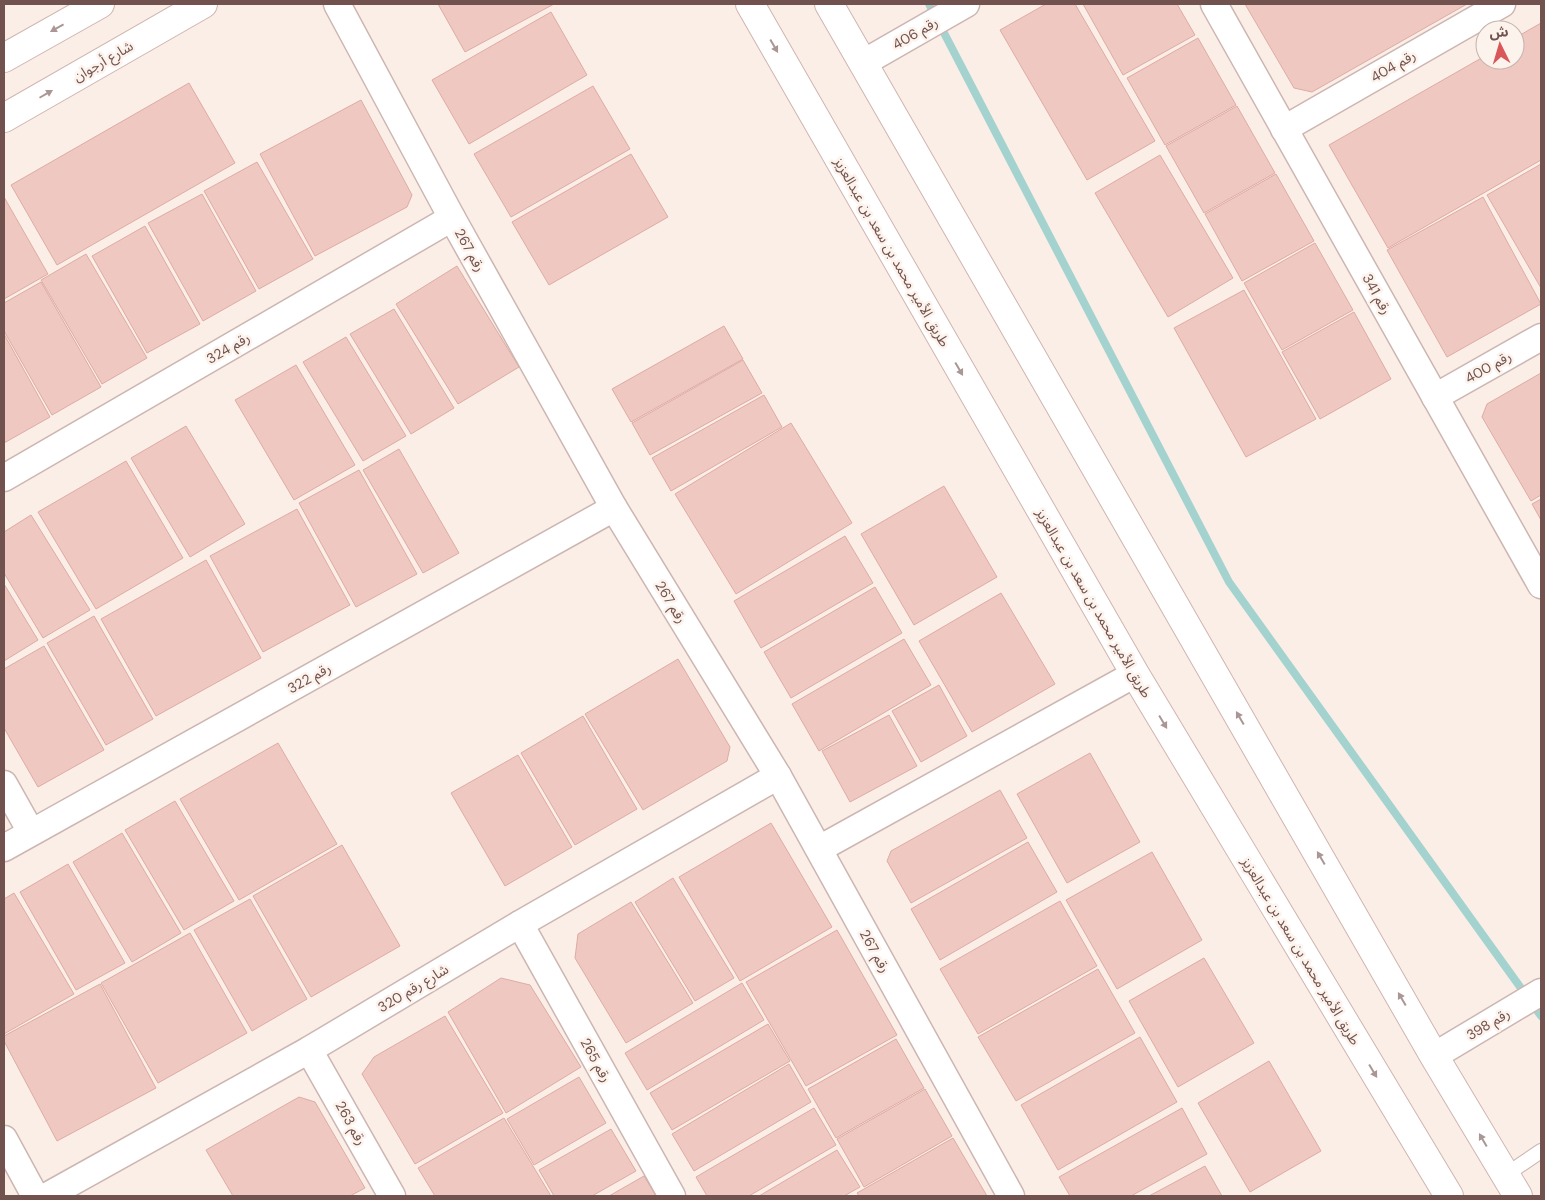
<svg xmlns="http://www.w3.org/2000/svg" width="1545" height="1200" font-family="'DM Sans','Noto Sans Arabic',sans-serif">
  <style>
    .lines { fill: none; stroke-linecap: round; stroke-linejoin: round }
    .stream { stroke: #a4d3cf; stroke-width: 8 }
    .building { fill: #eec8c1; stroke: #dfaba3 }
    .lane-casing { stroke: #cdb6b1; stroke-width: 16 }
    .street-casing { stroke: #cdb6b1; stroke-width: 29 }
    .secondary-casing { stroke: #d0b5af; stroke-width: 30 }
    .lane { stroke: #fff; stroke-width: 14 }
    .street { stroke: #fff; stroke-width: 26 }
    .secondary { stroke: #fff; stroke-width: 28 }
    .oneway { fill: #aa9795 }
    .labels { text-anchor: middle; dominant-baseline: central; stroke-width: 5; stroke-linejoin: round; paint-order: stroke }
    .street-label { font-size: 14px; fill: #72524e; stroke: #fdf3ed }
  </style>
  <rect width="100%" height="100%" fill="#faeee7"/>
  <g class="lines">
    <polyline class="stream" points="929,4 1229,582 1541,1016"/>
  </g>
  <g class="building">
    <polygon points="438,4 554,4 465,52"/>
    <polygon points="1046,4 1075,4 1155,141 1087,180 1000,30"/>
    <polygon points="1083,4 1177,4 1195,35 1123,75"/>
    <polygon points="1245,4 1467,4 1312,92 1294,88"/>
    <polygon points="551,12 587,75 469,144 432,80"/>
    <polygon points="1541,23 1541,160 1388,248 1329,145 1485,56 1485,60 1515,60 1515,38"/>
    <polygon points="1198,38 1236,105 1165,145 1127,78"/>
    <polygon points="189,83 235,163 57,265 11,185"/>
    <polygon points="593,86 630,149 511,217 474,154"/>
    <polygon points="361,100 412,195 407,207 315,256 260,154"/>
    <polygon points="1237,106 1275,173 1204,213 1166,146"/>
    <polygon points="631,154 668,217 549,285 512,222"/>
    <polygon points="1160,155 1233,278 1168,317 1095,193"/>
    <polygon points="257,162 313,259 259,289 204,191"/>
    <polygon points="1541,164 1541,288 1487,195"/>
    <polygon points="1276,174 1314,241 1242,281 1205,214"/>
    <polygon points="202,194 256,291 203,321 148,223"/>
    <polygon points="4,197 48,274 4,299"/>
    <polygon points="1483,197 1541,304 1447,357 1387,250"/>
    <polygon points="145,226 200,324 147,353 92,256"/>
    <polygon points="1315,243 1353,310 1282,350 1244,283"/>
    <polygon points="86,254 147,358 102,384 41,280"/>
    <polygon points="457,266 519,367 458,404 396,304"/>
    <polygon points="41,282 101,387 52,415 4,331 4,303"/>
    <polygon points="1244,290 1316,419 1246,457 1174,328"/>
    <polygon points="394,309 454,408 411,434 350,334"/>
    <polygon points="1354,312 1391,379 1320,419 1282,352"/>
    <polygon points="724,326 743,359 631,422 612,389"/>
    <polygon points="4,334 50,417 4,443"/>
    <polygon points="346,337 406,436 363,461 303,362"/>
    <polygon points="743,360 762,393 650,455 632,423"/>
    <polygon points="296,365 355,465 294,500 235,400"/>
    <polygon points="1541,373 1541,495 1531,501 1482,417 1487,404"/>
    <polygon points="764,395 782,427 671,491 652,458"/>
    <polygon points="791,423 852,523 736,594 675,494"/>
    <polygon points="186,426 245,524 190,557 131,458"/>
    <polygon points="399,449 459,553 423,573 363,470"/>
    <polygon points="126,461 183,558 96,609 38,512"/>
    <polygon points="359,470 417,574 356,607 299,503"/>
    <polygon points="944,486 997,577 914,625 861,534"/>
    <polygon points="1541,499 1541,520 1532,504"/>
    <polygon points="297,509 350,605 263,652 210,556"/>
    <polygon points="31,515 90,610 43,638 4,573 4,532"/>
    <polygon points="845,536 873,583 761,648 734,601"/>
    <polygon points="206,560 261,658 156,716 101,619"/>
    <polygon points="4,584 38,640 4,661"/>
    <polygon points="875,587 902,633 791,698 764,652"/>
    <polygon points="1001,593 1055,684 972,732 919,641"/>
    <polygon points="94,616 153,719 106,745 47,643"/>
    <polygon points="904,639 931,685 819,751 792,704"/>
    <polygon points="44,646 104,750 38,787 4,728 4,669"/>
    <polygon points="678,659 730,747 727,761 643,810 585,714"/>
    <polygon points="939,685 967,736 921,762 892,711"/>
    <polygon points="889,715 917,766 850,802 822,751"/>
    <polygon points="583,716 637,809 575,845 521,753"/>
    <polygon points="278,743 337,844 239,900 180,799"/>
    <polygon points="1090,753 1140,842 1067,883 1017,794"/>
    <polygon points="518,755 572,847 505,886 451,793"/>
    <polygon points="1000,790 1027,838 911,903 887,861 891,851"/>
    <polygon points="175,801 234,901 184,930 125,830"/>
    <polygon points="771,823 832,927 740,981 679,877"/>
    <polygon points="122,833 181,933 132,962 73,862"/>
    <polygon points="1028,842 1057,892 940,960 911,909"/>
    <polygon points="342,845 400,946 311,997 253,896"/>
    <polygon points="1152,852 1202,940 1117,989 1066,900"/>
    <polygon points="68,864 125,963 76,990 20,892"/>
    <polygon points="673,878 734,978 695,1001 635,902"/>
    <polygon points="14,893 74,994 4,1034 4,899"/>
    <polygon points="250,899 307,999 252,1031 194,930"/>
    <polygon points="1060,901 1097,966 978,1034 940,969"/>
    <polygon points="631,902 693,1003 626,1043 575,958 578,934"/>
    <polygon points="837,930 897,1035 806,1086 746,982"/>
    <polygon points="190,933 247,1033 158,1083 101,983"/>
    <polygon points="1204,958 1254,1043 1178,1087 1129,1001"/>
    <polygon points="1098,969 1135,1033 1016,1101 978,1037"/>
    <polygon points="501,978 530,985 581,1067 506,1113 448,1012"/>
    <polygon points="742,983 764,1020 647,1090 625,1053"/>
    <polygon points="100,984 156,1088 57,1141 4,1041 4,1036"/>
    <polygon points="445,1016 503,1113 415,1164 362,1074 374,1057"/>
    <polygon points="768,1024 790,1061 672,1130 650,1093"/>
    <polygon points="1140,1037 1177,1102 1058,1170 1021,1105"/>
    <polygon points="896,1039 924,1088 836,1138 808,1089"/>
    <polygon points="1269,1061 1321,1151 1250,1192 1198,1103"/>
    <polygon points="789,1064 811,1102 694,1171 672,1134"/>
    <polygon points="579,1077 606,1123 534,1165 507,1119"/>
    <polygon points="925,1089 952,1136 864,1187 837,1139"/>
    <polygon points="299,1097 315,1102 365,1188 350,1196 233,1196 206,1150"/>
    <polygon points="814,1108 836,1145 749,1196 707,1196 696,1177"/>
    <polygon points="1182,1108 1207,1154 1131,1196 1070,1196 1059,1177"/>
    <polygon points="504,1118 551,1196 435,1196 418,1168"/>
    <polygon points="611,1129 636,1171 592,1196 554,1196 539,1170"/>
    <polygon points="953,1138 987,1196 859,1196 857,1193"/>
    <polygon points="837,1150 860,1187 844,1196 759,1196"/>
    <polygon points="1205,1166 1222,1196 1149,1196"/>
    <polygon points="644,1176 656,1196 609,1196"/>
  </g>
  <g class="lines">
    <g class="lane-casing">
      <polyline id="lane" points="1504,1176 1541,1151"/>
    </g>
    <g class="street-casing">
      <g id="street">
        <polyline points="337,4 452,218 614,508 778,776 1011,1196"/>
        <polyline points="1214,4 1541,585"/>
        <polyline points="863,63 966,4"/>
        <polyline points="1284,129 1502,4"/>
        <polyline points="1435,397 1541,337"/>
        <polyline points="4,478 452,218"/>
        <polyline points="4,784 31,832"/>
        <polyline points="4,848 614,508"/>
        <polyline points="819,849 1135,674"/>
        <polyline points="520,924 672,1196"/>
        <polyline points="309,1050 392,1196"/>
        <polyline points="1434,1056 1541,992"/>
        <polyline points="4,1139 35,1196"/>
        <polyline points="47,1196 309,1050 520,924 778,776"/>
      </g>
    </g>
    <g class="secondary-casing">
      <g id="secondary">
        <polyline points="750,4 1135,674 1449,1196"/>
        <polyline points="829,4 1434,1056 1518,1196"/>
        <polyline points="4,58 100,4"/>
        <polyline points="4,118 203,4"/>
      </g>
    </g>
    <use href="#lane" class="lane"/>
    <use href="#street" class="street"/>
    <use href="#secondary" class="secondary"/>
  </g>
  <defs><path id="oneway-solid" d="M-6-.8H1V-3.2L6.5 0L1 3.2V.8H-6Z" transform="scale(1.25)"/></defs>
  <g class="oneway">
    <use href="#oneway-solid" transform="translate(57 28) rotate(151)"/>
    <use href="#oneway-solid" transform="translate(774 46) rotate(60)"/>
    <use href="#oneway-solid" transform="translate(46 94) rotate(-30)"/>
    <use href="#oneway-solid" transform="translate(959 369) rotate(60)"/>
    <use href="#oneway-solid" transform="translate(1240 718) rotate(-120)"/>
    <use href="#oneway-solid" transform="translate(1163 722) rotate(59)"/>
    <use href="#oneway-solid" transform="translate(1321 858) rotate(-120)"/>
    <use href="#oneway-solid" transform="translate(1402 999) rotate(-120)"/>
    <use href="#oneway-solid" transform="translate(1373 1071) rotate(59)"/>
    <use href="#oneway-solid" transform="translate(1483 1140) rotate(-120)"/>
  </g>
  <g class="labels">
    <g class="street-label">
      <text transform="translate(915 33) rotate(-30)">رقم 406</text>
      <text transform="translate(103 61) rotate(-30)">شارع أرجوان</text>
      <text transform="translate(1393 66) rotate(-30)">رقم 404</text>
      <text transform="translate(470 250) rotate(61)">رقم 267</text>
      <text transform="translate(892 252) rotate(60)">طريق الأمير محمد بن سعد بن عبدالعزيز</text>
      <text transform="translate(1377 294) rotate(61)">رقم 341</text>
      <text transform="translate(228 348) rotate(-30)">رقم 324</text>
      <text transform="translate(1488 367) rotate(-29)">رقم 400</text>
      <text transform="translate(671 602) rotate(59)">رقم 267</text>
      <text transform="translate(1094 603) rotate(60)">طريق الأمير محمد بن سعد بن عبدالعزيز</text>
      <text transform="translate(309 678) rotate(-29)">رقم 322</text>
      <text transform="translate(875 951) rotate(61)">رقم 267</text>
      <text transform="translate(1301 951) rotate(59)">طريق الأمير محمد بن سعد بن عبدالعزيز</text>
      <text transform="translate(413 988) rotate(-31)">شارع رقم 320</text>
      <text transform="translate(1488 1024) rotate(-31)">رقم 398</text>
      <text transform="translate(596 1060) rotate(61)">رقم 265</text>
      <text transform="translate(351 1123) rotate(61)">رقم 263</text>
    </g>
  </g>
  <rect width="1545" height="1200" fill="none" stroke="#72524e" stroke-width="10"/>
  <g transform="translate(1500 45) rotate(355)"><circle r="24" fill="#fdf3ed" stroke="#c5b3ad"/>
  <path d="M0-4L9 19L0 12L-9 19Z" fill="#da5759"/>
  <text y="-8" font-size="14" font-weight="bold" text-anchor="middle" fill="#72524e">ش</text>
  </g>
</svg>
